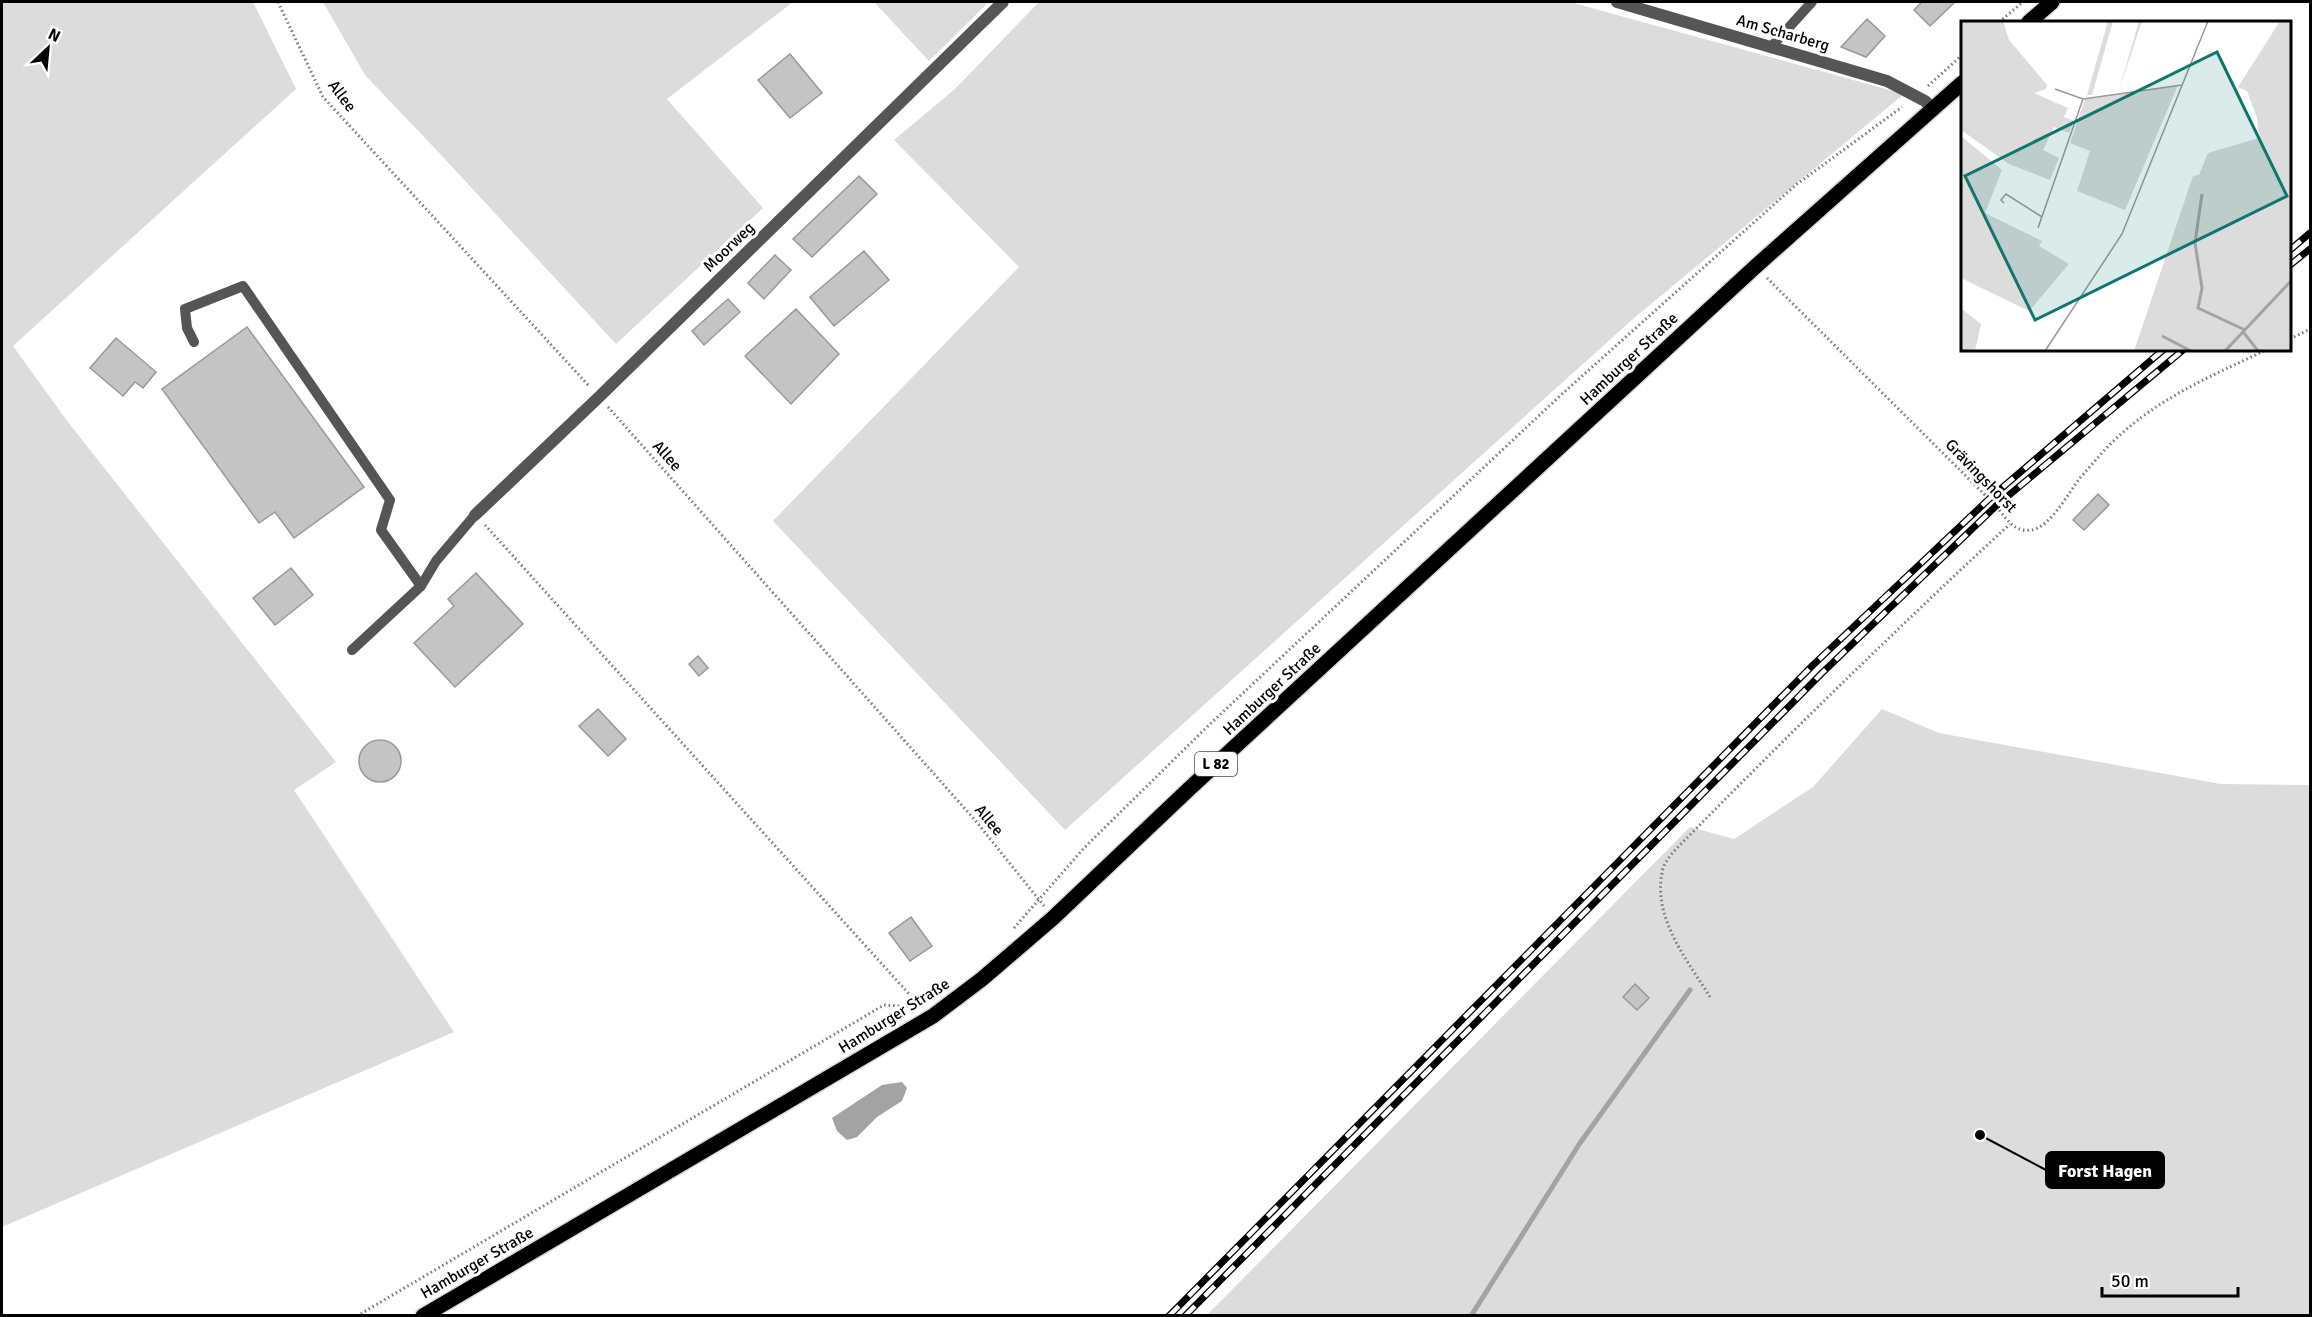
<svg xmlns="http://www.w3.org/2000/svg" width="2312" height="1317" font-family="Signika,sans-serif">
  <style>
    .green { fill: #dcdcdc }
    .water { fill: #a3a3a3 }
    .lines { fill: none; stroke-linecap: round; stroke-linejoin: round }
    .stream { stroke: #a3a3a3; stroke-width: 5 }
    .building { fill: #c4c4c4; stroke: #999; stroke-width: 1.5 }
    .primary-casing { stroke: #dbdbdb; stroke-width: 18 }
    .path { stroke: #777; stroke-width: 3; stroke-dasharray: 1.5 3; stroke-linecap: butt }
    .service { stroke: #555; stroke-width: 10 }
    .minor { stroke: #555; stroke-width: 12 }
    .primary { stroke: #000; stroke-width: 15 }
    .rail-casing { stroke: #000; stroke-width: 7 }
    .rail { stroke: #fff; stroke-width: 4.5; stroke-dasharray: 14; stroke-linecap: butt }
    .labels { text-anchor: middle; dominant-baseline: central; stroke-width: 6; stroke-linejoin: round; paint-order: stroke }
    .shield { fill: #fff; stroke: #4c4c4c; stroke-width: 1.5 }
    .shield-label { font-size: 15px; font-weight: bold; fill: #000 }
    .street-label { font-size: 16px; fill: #000; stroke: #fff }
    .inset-river { fill: none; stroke: #a3a3a3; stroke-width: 3 }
    .inset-road { fill: none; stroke: #999; stroke-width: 1.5 }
    .view { fill: #0f766e; fill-opacity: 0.15; stroke: #0f766e; stroke-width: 3 }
    .inset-edge { fill: none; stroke: #000; stroke-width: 3 }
    .leader { fill: none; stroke: #000; stroke-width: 2 }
    .callout-dot { fill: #000; stroke: #fff; stroke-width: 2 }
    .callout { fill: #000; stroke: #000; stroke-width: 2 }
    .callout-label { font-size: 18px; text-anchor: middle; font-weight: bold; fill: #fff }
  </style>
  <rect width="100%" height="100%" fill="#fff"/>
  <g class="green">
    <polygon points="2,2 253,2 296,89 13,346 68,422 336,762 294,790 454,1032 2,1227"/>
    <polygon points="323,2 793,2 667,99 763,208 616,344 443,157 365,75"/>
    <polygon points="874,2 989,2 929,61"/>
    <polygon points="1039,2 1570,2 1904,94 1633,319 1065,830 773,521 1019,267 894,140 955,89"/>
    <polygon points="1882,709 1939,733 2221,784 2310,785 2310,1315 1206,1316 1690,827 1734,839 1813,787"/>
  </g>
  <polygon class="water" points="902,1082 907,1088 902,1101 877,1117 857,1137 847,1140 837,1131 832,1118 882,1085"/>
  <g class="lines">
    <polyline class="stream" points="1471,1316 1580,1143 1690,990"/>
  </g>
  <g class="building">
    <polygon points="1922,2 1955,2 1930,26 1914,10"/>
    <polygon points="1867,19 1885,36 1866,57 1841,47"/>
    <polygon points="790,54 822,93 790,118 758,80"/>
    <polygon points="859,176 877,194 812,257 793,239"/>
    <polygon points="864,251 889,280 834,326 810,297"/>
    <polygon points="775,255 791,270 764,299 748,283"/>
    <polygon points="728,299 740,312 704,345 692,331"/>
    <polygon points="796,309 839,354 791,404 745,356"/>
    <polygon points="247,327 364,487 294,538 275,512 259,523 162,389"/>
    <polygon points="116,338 156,372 143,388 135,382 123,396 90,368"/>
    <polygon points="2098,494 2109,505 2084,530 2073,520"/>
    <polygon points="291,568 313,595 275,625 253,598"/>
    <polygon points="476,573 523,624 455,687 414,643 454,606 448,599"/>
    <polygon points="698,656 708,668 699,676 689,664"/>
    <polygon points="598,709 626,739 608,756 579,726"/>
    <circle cx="380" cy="761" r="21"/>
    <polygon points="911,917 932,946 910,961 889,933"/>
    <polygon points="1635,984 1649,998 1637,1010 1623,997"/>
  </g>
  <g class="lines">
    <g class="primary-casing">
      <g id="primary">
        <polyline points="2029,22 2052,2"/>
        <polyline points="423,1316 933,1016 982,979 1053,918 1189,789 1755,267 1962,83"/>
      </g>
    </g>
    <g class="path">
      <polyline points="278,2 323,97 590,387"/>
      <polyline points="1999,22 2023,2"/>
      <polyline points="1928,86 1962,55"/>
      <path d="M1767 278 1996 506C2005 517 2014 533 2031 530 2050 528 2069 492 2080 478 2087 470 2094 462 2101 454 2148 402 2205 379 2266 350"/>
      <polyline points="2290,339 2310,329"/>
      <polyline points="608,407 975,820 1044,906"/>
      <polyline points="485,525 919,1005"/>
      <polyline points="1014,928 1084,848 1209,725 1562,394 1797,184 1902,107"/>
      <path d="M1710 997C1688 961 1653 919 1662 873 1663 864 1670 856 1676 849 1785 738 1895 630 2010 524"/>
      <polyline points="357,1316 884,1005 916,1007"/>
    </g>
    <g class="service">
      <polyline points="1771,47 1812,2"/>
      <polyline points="194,342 187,328 185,309 243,286 390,500 381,530 421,586"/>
      <polyline points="352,650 421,586 436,561 475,515"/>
    </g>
    <g class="minor">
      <polyline points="1617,2 1887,81 1925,101 1933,109"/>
      <polyline points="475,515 599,397 1003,2"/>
    </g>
    <use href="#primary" class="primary"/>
    <g class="rail-casing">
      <g id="rail">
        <polyline points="2290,250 2310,233"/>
        <polyline points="2290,265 2310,249"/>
        <polyline points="1169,1316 1812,666 1989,499 2163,350"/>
        <polyline points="1185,1316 1822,673 1996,506 2183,350"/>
      </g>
    </g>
    <use href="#rail" class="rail"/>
  </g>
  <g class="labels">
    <rect class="shield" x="1195" y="752" width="42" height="24" rx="4.5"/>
    <g class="shield-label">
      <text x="1216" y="764">L 82</text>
    </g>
    <g class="street-label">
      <text transform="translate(1783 33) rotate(16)">Am Scharberg</text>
      <text transform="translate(342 96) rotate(53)">Allee</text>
      <text transform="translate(729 247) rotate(-44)">Moorweg</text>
      <text transform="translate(1629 359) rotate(-43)">Hamburger Straße</text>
      <text transform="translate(667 456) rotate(48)">Allee</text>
      <text transform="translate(1981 476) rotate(46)">Grävingshorst</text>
      <text transform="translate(1272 689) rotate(-43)">Hamburger Straße</text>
      <text transform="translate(989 820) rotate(50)">Allee</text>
      <text transform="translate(894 1016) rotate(-32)">Hamburger Straße</text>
      <text transform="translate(477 1263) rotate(-30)">Hamburger Straße</text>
    </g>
  </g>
  <g transform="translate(1961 21)">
    <rect width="330" height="330" fill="#fff"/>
    <path d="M0 0H42L48 19 86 64 85 68 73 72 107 87 103 96 113 100 108 112 93 106 82 129 98 137 89 159 48 143 0 109ZM147 0H152L131 74H126ZM178 0H181L158 69ZM319 0H330V330H173L232 155 238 154 247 132 298 117 296 97 286 70 277 66ZM217 64 164 189 116 170 129 130 109 122 124 78ZM0 115 41 149 24 192 81 220 78 225 108 243 68 290 0 257ZM0 287 20 303 14 330H0Z" fill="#dcdcdc"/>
    <path class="inset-river" d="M241 173 234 222 241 267 237 287 284 309M283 312 297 330M201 315 230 330M264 330 330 260"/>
    <path class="inset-road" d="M94 68 122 78 221 64M43 182 40 179 45 173 81 196M77 207 122 78M84 330 161 213 247 0"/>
    <path class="view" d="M256 31 326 175 74 299 4 155Z"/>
    <rect width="330" height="330" class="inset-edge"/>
  </g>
  <path class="leader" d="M1980 1135L2046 1170"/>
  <circle class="callout-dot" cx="1980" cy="1135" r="6"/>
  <rect class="callout" x="2046" y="1152" width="118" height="36" rx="6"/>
  <g class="callout-label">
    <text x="2105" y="1177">Forst Hagen</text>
  </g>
  <rect width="2312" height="1317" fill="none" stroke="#000000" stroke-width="6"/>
  <g transform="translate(48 48) rotate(26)" stroke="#ffffff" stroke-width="4.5" paint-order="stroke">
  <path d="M0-4.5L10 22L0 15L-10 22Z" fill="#000000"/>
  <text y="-9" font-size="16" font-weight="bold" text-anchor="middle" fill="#000000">N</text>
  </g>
  <path d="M2102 1287v9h136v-9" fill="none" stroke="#000000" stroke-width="3"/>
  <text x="2111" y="1287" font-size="18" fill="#000000" stroke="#ffffff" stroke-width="4.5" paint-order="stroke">50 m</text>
</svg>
